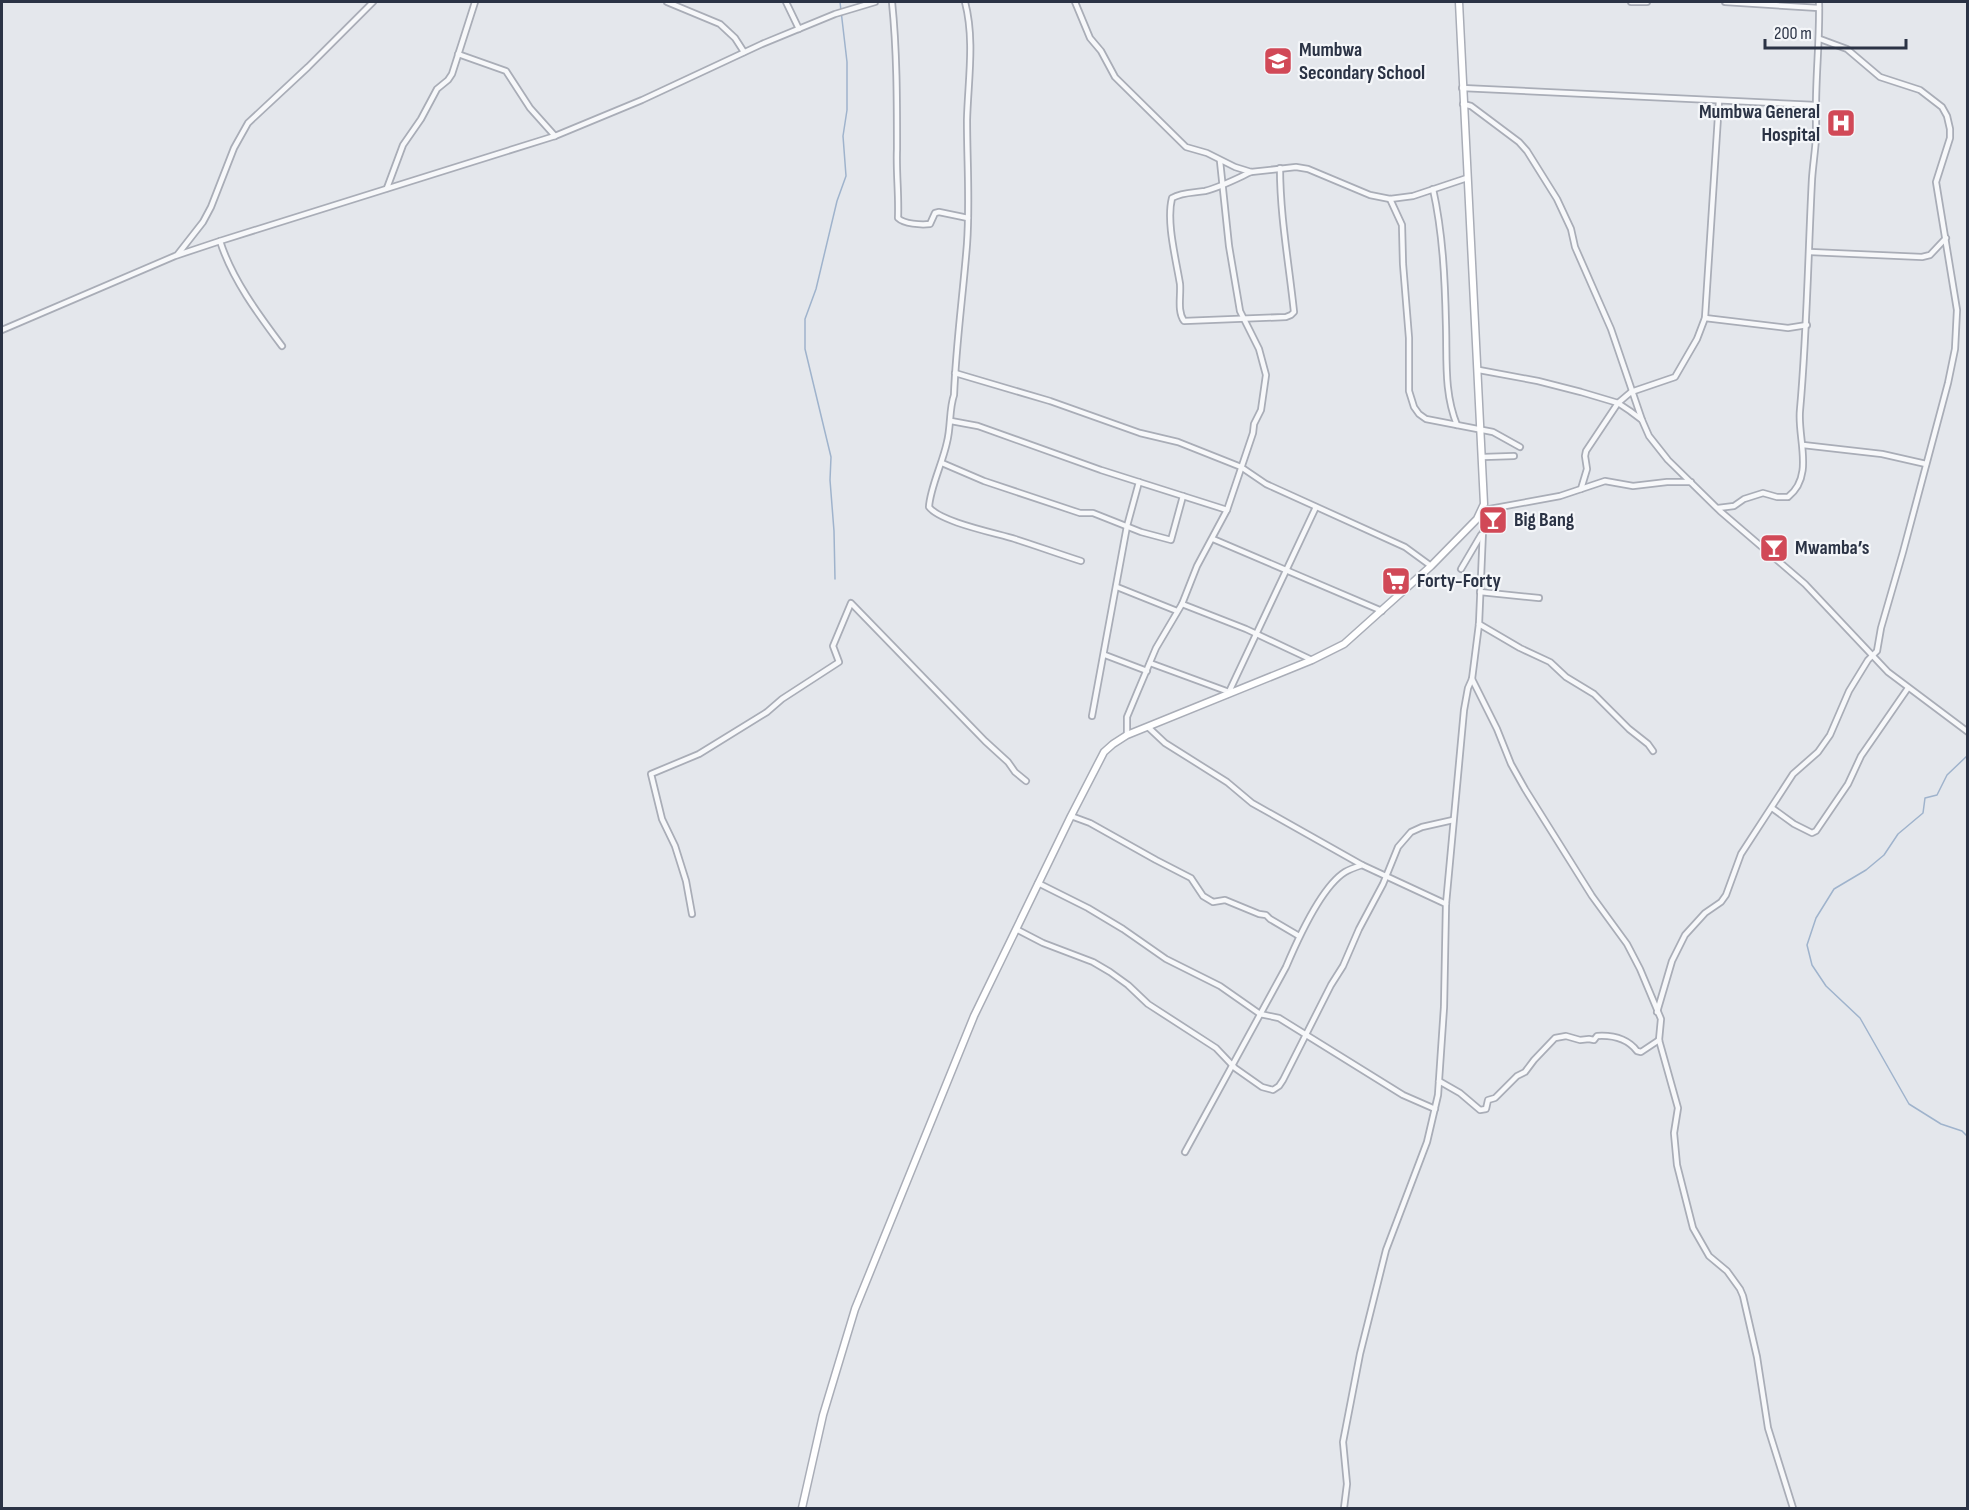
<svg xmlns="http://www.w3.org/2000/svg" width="1969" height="1510" font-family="'Sofia Sans Condensed',sans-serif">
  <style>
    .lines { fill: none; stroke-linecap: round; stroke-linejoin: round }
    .stream { stroke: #9fb3cc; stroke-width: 1.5 }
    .street-casing { stroke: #a9adb7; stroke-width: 8 }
    .secondary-casing { stroke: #a9adb7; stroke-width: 9 }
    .street { stroke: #f7f8fa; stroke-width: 4.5 }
    .secondary { stroke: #fff; stroke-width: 6 }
    .labels { text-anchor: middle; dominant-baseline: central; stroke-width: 4.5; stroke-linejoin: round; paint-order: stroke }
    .poi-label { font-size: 20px; font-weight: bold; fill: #2b3345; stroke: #f4f6f9; text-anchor: start }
  </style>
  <rect width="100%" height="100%" fill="#e4e7ec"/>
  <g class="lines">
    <g class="stream">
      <polyline points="835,579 834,531 830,480 831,457 805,349 805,319 816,289 837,201 846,176 843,136 847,110 847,62 840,2"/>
      <polyline points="1968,755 1947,775 1937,795 1925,798 1923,813 1898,834 1884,855 1866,870 1834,889 1816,918 1807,945 1812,965 1826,986 1860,1018 1909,1104 1941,1124 1962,1131 1968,1137"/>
    </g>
    <g class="street-casing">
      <g id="street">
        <polyline points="667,2 720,24 735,38 744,52"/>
        <polyline points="786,2 799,29"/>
        <path d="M892 2C897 51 897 100 897 149 896 172 899 194 898 218 904 224 921 225 930 224L935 213 939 212 968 218"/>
        <path d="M965 2C975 40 968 81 967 120 967 161 970 203 967 244 963 295 956 344 954 395 949 409 951 427 947 442 943 462 930 488 929 507 940 522 996 533 1015 539 1037 546 1059 554 1081 561"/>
        <polyline points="1075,2 1090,38 1101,51 1115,77 1186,147 1207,153 1235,167 1251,172 1296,167 1308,169 1370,195 1390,199 1413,196 1467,178"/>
        <polyline points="1631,2 1647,2"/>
        <polyline points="1725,2 1819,8"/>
        <polyline points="458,54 506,71 530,108 555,136"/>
        <polyline points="1462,88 1816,105"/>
        <polyline points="1463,104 1471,106 1519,142 1527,151 1557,199 1571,229 1575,247 1611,329 1642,420"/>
        <path d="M1251 172C1236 179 1221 187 1205 191 1193 193 1183 192 1172 198 1166 222 1176 259 1180 284 1181 296 1177 311 1184 321L1286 317 1291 315 1294 312C1289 264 1280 216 1280 168"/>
        <polyline points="387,188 403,145 421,119 437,89 448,80 452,74 475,2"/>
        <path d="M1433 189C1443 234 1445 280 1446 326 1447 361 1444 393 1457 425"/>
        <polyline points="1390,199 1402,225 1403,264 1409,338 1409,391 1414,407 1419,414 1426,419 1493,432 1520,447"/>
        <path d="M220 241C232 279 258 314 282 346"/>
        <polyline points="1810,252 1922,257 1930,255 1946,238"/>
        <polyline points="178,254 203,222 211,207 234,148 248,123 308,67 373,2"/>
        <polyline points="1705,318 1788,328 1807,325"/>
        <polyline points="2,330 175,256 220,241 555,136 642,100 762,44 835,14 875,2"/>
        <polyline points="1479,370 1538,381 1581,392 1618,403 1630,411 1642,420 1649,436 1668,460 1720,511 1805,584 1888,672 1968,732"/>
        <polyline points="955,373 1050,401 1140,433 1178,442 1241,467 1266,484 1405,547 1431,566"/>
        <polyline points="951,421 978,426 1101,470 1227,510"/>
        <polyline points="1803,445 1882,454 1926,464"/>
        <polyline points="1483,457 1514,456"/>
        <polyline points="942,463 984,481 1080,513 1093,513 1141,532 1171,540 1183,496"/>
        <polyline points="1581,489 1587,469 1585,456 1586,451 1618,403 1631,392 1675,377 1697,339 1705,318 1719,101"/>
        <path d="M1718 508 1734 506 1744 499 1763 493 1777 497H1788C1815 476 1797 438 1800 410 1807 333 1808 256 1812 179 1813 165 1815 152 1816 138 1816 127 1816 117 1816 106 1816 71 1820 37 1819 2"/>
        <polyline points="1484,510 1560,496 1605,481 1633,486 1667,482 1691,482"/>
        <polyline points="1213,539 1382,611"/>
        <polyline points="1461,569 1481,535"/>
        <polyline points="1117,587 1177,611"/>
        <polyline points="1480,592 1539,598"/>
        <polyline points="1182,604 1246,629 1312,660"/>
        <polyline points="1479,624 1520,648 1550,662 1566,677 1594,694 1629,729 1648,744 1653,751"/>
        <polyline points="1105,655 1147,671"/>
        <polyline points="1150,663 1229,692"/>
        <polyline points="1472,679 1497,729 1511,764 1525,789 1592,896 1627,944 1640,969 1661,1019 1659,1040 1678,1108 1674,1133 1677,1165 1693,1228 1709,1256 1727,1271 1740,1289 1743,1296 1757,1357 1768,1428 1793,1508"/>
        <polyline points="1228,694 1316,507"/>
        <polyline points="1092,716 1127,526 1139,482"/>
        <polyline points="1148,727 1165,743 1227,782 1252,803 1362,865"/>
        <polyline points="1127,735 1127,717 1137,693 1156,648 1182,604 1197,566 1227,510 1253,433 1254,424 1261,410 1266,375 1259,349 1240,311 1229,246 1220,161"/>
        <polyline points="1772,808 1794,824 1812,833 1816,831 1848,784 1861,756 1908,688"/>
        <polyline points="1071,816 1090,823 1156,860 1191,878 1203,896 1213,902 1225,900 1259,914 1266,915 1270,919 1299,936"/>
        <polyline points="1038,883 1088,908 1123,929 1166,959 1220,986 1260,1014 1279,1018 1403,1095 1435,1109"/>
        <polyline points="692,914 686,881 675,846 662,819 651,774 699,754 767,712 782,699 839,662 833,646 851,603 985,741 1008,762 1015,772 1026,781"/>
        <polyline points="1016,929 1043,943 1093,962 1110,972 1128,985 1148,1004 1216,1048 1235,1068 1262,1087 1273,1090 1279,1086 1283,1080 1331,985 1343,966 1359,929 1383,884 1398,847 1411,832 1422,827 1453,820"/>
        <polyline points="1657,1012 1672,961 1685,935 1705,913 1721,902 1726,895 1741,854 1793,774 1818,752 1830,735 1849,691 1868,660 1877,651 1881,628 1903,552 1948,383 1955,349 1957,310 1936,182 1950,138 1950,129 1947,116 1942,107 1920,90 1880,77 1847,49 1820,39"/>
        <path d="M1439 1081 1460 1093 1480 1110 1486 1109 1488 1100 1495 1098 1517 1076 1525 1072 1534 1060 1555 1038 1566 1036 1580 1040 1589 1039 1594 1040 1597 1036C1613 1035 1627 1038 1637 1051L1641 1052 1659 1040"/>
        <path d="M1185 1152 1286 967C1297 941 1321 887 1345 872 1350 869 1356 867 1362 865L1446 904"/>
        <polyline points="1344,1508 1347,1484 1343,1442 1360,1354 1386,1250 1427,1142 1438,1095 1444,1007 1446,904 1464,710 1468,688 1472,679 1479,624 1484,507"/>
      </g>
    </g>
    <g class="secondary-casing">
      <polyline id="secondary" points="802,1508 823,1415 855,1309 974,1016 1071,816 1104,752 1113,744 1127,735 1312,660 1344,644 1431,566 1477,519 1484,504 1459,2"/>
    </g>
    <use href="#street" class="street"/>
    <use href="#secondary" class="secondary"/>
  </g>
  <defs>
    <g id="school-square" transform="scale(1.5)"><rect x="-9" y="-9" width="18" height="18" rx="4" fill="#d14957" stroke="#f4f6f9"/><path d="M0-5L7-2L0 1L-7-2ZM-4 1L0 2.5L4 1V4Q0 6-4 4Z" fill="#fff"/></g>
    <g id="hospital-square" transform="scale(1.5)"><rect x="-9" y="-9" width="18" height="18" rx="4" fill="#d14957" stroke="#f4f6f9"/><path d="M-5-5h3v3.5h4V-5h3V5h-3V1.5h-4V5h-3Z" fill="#fff"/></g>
    <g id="bar-square" transform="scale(1.5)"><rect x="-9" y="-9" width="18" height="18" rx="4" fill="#d14957" stroke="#f4f6f9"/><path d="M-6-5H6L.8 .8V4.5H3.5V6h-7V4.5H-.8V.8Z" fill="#fff"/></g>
    <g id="supermarket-square" transform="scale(1.5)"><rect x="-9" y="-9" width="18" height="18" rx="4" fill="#d14957" stroke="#f4f6f9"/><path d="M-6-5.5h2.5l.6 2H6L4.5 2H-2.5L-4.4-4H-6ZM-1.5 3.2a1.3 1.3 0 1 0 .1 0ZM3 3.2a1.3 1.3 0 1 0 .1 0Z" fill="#fff"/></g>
  </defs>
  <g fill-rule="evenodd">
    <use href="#school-square" x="1278" y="61"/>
    <use href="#hospital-square" x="1841" y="123"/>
    <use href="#bar-square" x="1493" y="520"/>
    <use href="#bar-square" x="1774" y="548"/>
    <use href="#supermarket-square" x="1396" y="581"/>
  </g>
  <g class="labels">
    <g class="poi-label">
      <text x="1299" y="50">Mumbwa<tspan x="1299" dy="23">Secondary School</tspan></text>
      <text x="1820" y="112" text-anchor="end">Mumbwa General<tspan x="1820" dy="23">Hospital</tspan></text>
      <text x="1514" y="520">Big Bang</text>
      <text x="1795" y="548">Mwamba’s</text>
      <text x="1417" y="581">Forty-Forty</text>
    </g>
  </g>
  <rect width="1969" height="1510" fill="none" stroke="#2b3345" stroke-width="6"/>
  <path d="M1765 39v9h141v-9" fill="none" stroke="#2b3345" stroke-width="3"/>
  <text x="1774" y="39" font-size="18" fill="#2b3345" stroke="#f4f6f9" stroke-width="4.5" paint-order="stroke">200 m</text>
</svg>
